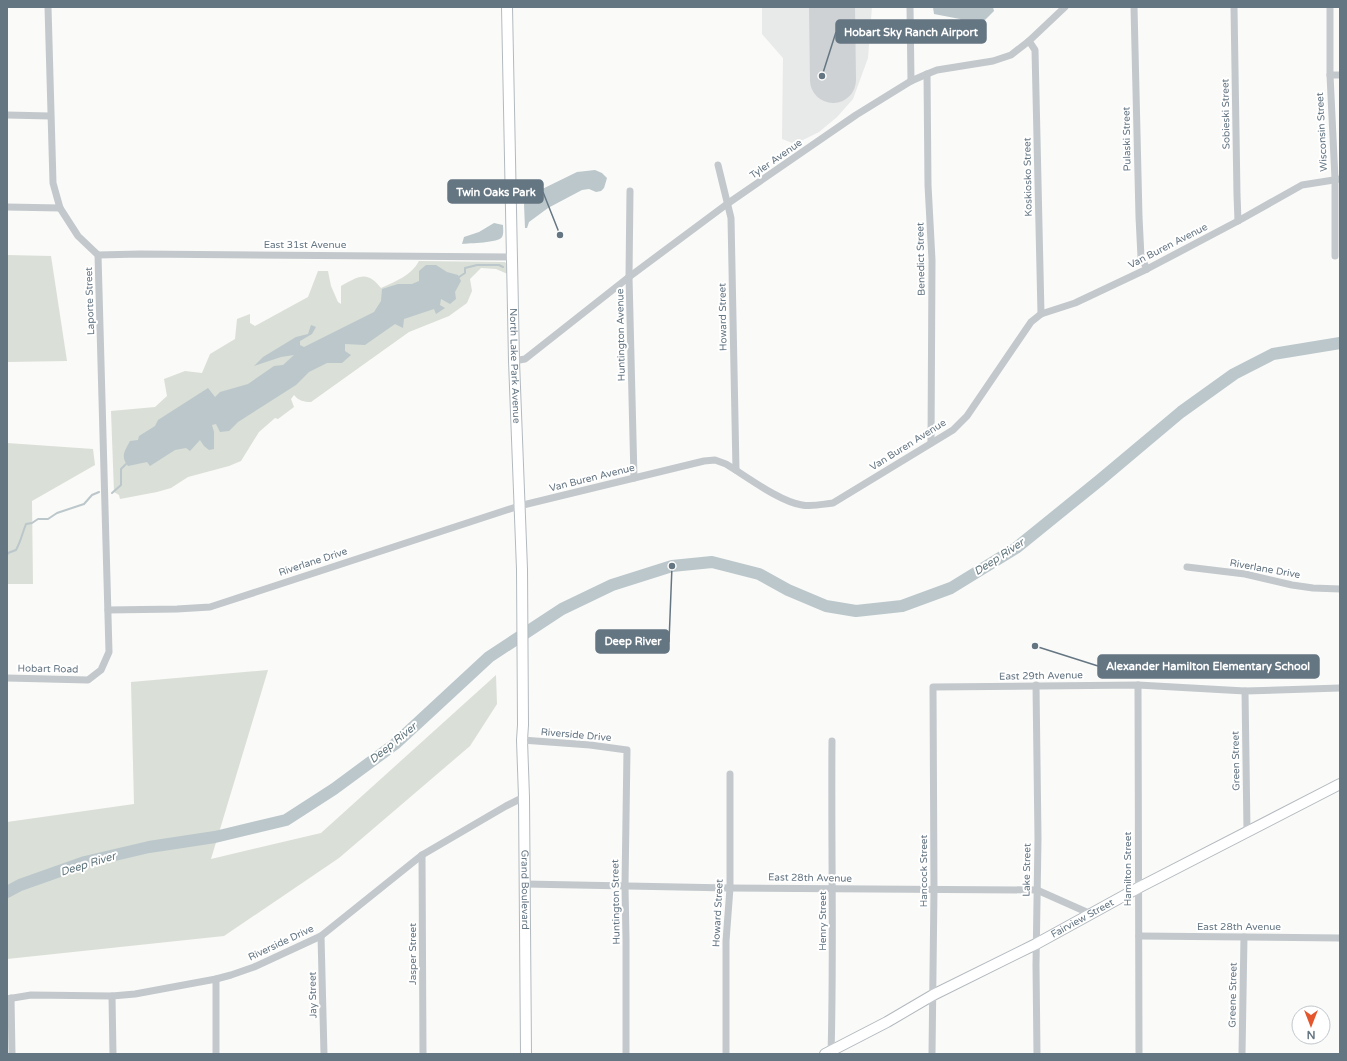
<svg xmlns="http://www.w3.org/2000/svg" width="1347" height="1061" font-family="'Varela Round',sans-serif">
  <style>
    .built { fill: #e8e9e9 }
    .green { fill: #dadfd7 }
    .water { fill: #bbc7cb }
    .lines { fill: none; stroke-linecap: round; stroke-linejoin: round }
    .stream { stroke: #bbc7cb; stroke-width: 2 }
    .river { stroke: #bbc7cb; stroke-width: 12 }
    .runway { stroke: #ced2d4; stroke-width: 46 }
    .secondary-casing { stroke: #b3babf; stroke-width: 12 }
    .street { stroke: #c3c8cc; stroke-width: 7 }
    .secondary { stroke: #fff; stroke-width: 10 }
    .labels { text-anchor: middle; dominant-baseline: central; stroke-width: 4; stroke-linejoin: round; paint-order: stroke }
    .street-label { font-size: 10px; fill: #657683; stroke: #fff }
    .water-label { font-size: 11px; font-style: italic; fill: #60757c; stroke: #fff }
    .leader { fill: none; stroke: #657683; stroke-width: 1.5 }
    .callout-dot { fill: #657683; stroke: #fff; stroke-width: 1.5 }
    .callout { fill: #657683; stroke: #657683; stroke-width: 1.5 }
    .callout-label { font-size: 11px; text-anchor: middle; font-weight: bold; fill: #fff }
  </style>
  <rect width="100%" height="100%" fill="#fafaf8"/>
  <polygon class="built" points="762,7 872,7 868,58 853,99 837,117 819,132 795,144 782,139 783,58 762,34"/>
  <g class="green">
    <polygon points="7,255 51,256 67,361 7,362"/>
    <path d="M419 261 505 262 509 266 510 275 496 269 481 268 470 279 472 291 467 303 449 316 409 332 311 402C304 402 299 401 294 395L291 399 294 407 278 419 275 418 259 432 241 461 229 466 188 477 171 488 157 492 120 499 119 495 114 492 111 411 155 407 167 396 164 379 185 371 202 373 210 354 235 339 237 319 250 314V323L255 326 308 297 318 271H328L331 286 338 302 341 304V286C359 276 367 270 381 288 396 281 411 276 419 261Z"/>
    <polygon points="7,443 93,449 95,465 32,501 33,584 7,584"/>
    <polygon points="268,670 211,859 321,833 496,675 497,704 470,746 339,858 224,936 7,959 7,822 134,804 131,682"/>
  </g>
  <g class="water">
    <polygon points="933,7 993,7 994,11 977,28 967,30 960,19 934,14"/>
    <polygon points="595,170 602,173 607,178 604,188 601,191 596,192 589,189 582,190 548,208 529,222 527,228 525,228 524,204 530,195 577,172"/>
    <path d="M494 223 503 225C503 228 504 234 502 237 499 243 469 243 462 244L464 237 479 232Z"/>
    <path d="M426 265H436L447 272 458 275 461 281 455 292 456 299 450 304 441 299 440 305 445 308 436 314 434 309 404 319 403 328 395 324 365 345 345 344V351L351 355 342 363H327L309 372 296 385 238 422 229 431 220 432 216 424 212 425 214 432V449L209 450 204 446 200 440 190 451 186 448 175 450 150 466 147 462 128 466C120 456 125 451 130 441L138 440 139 436 155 426 158 420 208 388 215 397 220 392 248 384 274 366 283 365 294 355 281 357 254 366 263 357 296 337 308 334 311 325 316 327 312 334 300 341V345L304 347 374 312 381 301 382 289 398 284H412L419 281V271Z"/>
  </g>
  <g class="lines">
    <g class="stream">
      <polyline points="459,277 465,273 465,268 477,265 499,265 503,267"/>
      <polyline points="112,493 121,485 121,469 126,464"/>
      <path d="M7 555 8 553 16 550C21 541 22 534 26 524L32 523 38 519H48L57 513 84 504 92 495 99 492"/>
    </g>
    <polyline class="river" points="7,892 20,885 85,862 149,847 215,837 286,820 334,789 395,744 489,657 562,609 612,585 672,566 712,562 759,574 788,590 826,606 856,611 902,606 951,588 1016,548 1100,480 1181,412 1234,374 1273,354 1340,343"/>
    <polyline class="runway" points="832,7 833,80"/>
    <g class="secondary-casing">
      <g id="secondary">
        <path id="s1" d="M507 7 514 361 522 569 523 725 522 740 524 797 526 1054"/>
        <path id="s2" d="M825 1054 887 1022 933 995 1036 944 1138 888 1340 784"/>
      </g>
    </g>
    <g class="street">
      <polyline points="910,7 911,81"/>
      <polyline points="1134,7 1139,217 1141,257 1147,269"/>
      <polyline points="1234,7 1237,195 1238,221"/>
      <polyline points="1330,7 1330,75 1335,179 1335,256"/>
      <polyline points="1029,41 1035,50 1041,314"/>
      <polyline points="927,74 928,185 932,260 931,443"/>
      <polyline points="1330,75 1340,75"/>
      <polyline points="7,115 50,116"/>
      <polyline points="718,165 731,218 736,470"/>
      <polyline points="630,191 629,277 634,478"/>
      <polyline points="7,207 60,208"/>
      <polyline points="98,255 140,254 511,257"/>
      <polyline points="514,361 525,359 629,277 727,204 856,115 911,81 927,74 937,70 993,61 1011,55 1029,41 1065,7"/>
      <polyline points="1187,567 1245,574 1292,585 1313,588 1340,589"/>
      <path d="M108 610 177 609 210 607 519 506 704 461 715 460 726 464C746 476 780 502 802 505 813 507 823 504 833 503L953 430 967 416 1031 322 1041 314 1075 303 1147 269 1238 221 1302 185 1340 179"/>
      <polyline points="7,678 88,680 101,670 109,652 98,255 78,236 60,208 53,183 48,7"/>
      <polyline points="1036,685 1038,838 1036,965 1037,1054"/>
      <polyline points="1138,685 1139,1054"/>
      <polyline points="1245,691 1247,831"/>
      <polyline points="522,740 590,745 627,750 625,886 626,939 626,1054"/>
      <polyline points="422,855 423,1054"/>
      <polyline points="525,884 730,888 1037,890 1091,914"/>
      <polyline points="321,936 324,1054"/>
      <polyline points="1139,936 1340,938"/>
      <polyline points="216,979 216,1054"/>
      <polyline points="112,996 113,1054"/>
      <polyline points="11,998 12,1054"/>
      <polyline points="7,999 31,995 112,996 135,994 216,979 231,975 254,967 321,936 422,855 506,806 524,797"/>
      <polyline points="726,1054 726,941 730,888 730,774"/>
      <path d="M831 1054C834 950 831 845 832 741"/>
      <polyline points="932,1054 934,890 933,687 1138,685 1245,691 1340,688"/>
      <polyline points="1242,1054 1244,937"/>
    </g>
    <use href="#secondary" class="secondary"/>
  </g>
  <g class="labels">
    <g class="street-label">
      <text transform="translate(1226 114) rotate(-91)">Sobieski Street</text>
      <text transform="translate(1322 132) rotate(-93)">Wisconsin Street</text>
      <text transform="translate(1127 139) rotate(-91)">Pulaski Street</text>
      <text transform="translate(776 159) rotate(-35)">Tyler Avenue</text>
      <text transform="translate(1028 177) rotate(-91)">Koskiosko Street</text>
      <text x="305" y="245">East 31st Avenue</text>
      <text transform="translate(1168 246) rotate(-27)">Van Buren Avenue</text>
      <text transform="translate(921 259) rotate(-91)">Benedict Street</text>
      <text transform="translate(90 301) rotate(-92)">Laporte Street</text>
      <text transform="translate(723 317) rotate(-91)">Howard Street</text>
      <text transform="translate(621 335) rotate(-91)">Huntington Avenue</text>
      <text stroke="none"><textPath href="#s1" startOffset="359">North Lake Park Avenue</textPath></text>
      <text transform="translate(908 445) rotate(-32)">Van Buren Avenue</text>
      <text transform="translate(592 478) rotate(-14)">Van Buren Avenue</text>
      <text transform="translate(313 562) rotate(-18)">Riverlane Drive</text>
      <text transform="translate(1265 569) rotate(10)">Riverlane Drive</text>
      <text transform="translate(48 669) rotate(1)">Hobart Road</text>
      <text transform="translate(1041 676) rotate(-1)">East 29th Avenue</text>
      <text transform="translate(576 735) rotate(5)">Riverside Drive</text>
      <text transform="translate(1236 761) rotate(-91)">Green Street</text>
      <text transform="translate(1128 869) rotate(-90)">Hamilton Street</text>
      <text transform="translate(1027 870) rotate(-89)">Lake Street</text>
      <text transform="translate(924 871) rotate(-90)">Hancock Street</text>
      <text transform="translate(810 878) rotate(1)">East 28th Avenue</text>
      <text stroke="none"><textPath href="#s1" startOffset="883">Grand Boulevard</textPath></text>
      <text transform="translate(616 902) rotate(-91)">Huntington Street</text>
      <text transform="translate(718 913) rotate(-87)">Howard Street</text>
      <text stroke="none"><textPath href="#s2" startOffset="291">Fairview Street</textPath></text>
      <text transform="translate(823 921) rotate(-90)">Henry Street</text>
      <text x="1239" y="927">East 28th Avenue</text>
      <text transform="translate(281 943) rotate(-25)">Riverside Drive</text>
      <text transform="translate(413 954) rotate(-90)">Jasper Street</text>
      <text transform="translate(313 995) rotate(-91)">Jay Street</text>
      <text transform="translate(1233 995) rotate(-89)">Greene Street</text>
    </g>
    <g class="water-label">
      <text transform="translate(999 557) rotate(-33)">Deep River</text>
      <text transform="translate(393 743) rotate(-39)">Deep River</text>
      <text transform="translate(88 864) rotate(-17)">Deep River</text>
    </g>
  </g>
  <path class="leader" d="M822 76L836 32M560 235L543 192M672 566L669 642M1035 646L1098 666"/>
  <g class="callout-dot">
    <circle cx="822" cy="76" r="4"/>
    <circle cx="560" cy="235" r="4"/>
    <circle cx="672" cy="566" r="4"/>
    <circle cx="1035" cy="646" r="4"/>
  </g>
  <g class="callout">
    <rect x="836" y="20" width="150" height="23" rx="4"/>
    <rect x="448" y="180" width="95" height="23" rx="4"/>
    <rect x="596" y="630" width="73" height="23" rx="4"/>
    <rect x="1098" y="655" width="221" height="23" rx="4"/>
  </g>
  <g class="callout-label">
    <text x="911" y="36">Hobart Sky Ranch Airport</text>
    <text x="496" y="196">Twin Oaks Park</text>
    <text x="633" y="645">Deep River</text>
    <text x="1208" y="670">Alexander Hamilton Elementary School</text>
  </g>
  <rect width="1347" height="1061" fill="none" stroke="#657683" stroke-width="16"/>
  <g transform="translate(1311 1025) rotate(180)"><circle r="19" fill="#ffffff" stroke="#c1c8cd"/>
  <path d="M0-3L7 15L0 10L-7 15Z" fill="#e4572e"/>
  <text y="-6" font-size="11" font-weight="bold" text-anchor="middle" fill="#657683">N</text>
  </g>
</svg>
